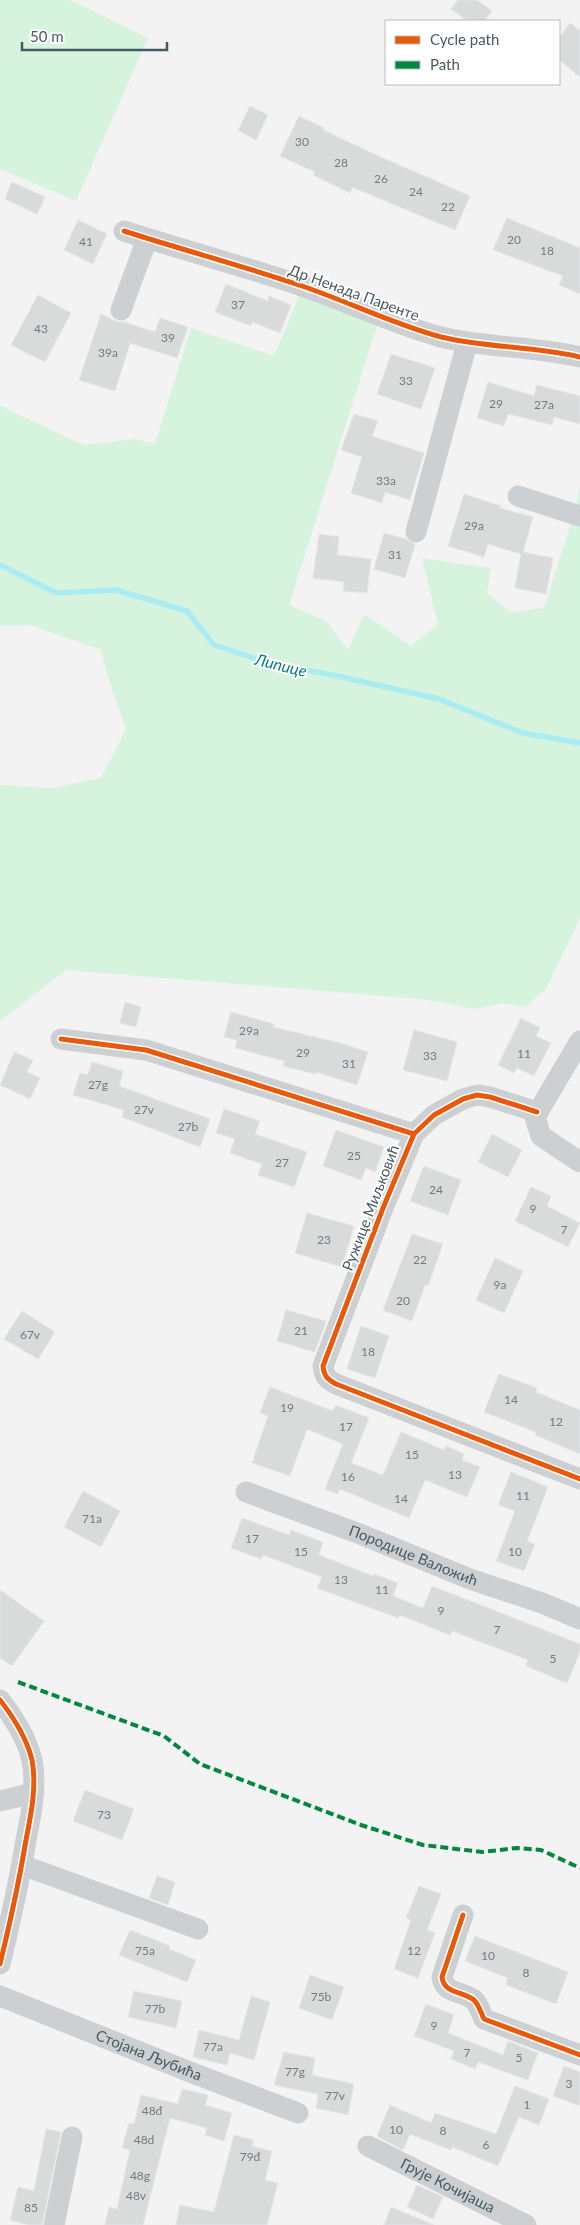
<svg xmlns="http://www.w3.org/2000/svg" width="580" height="2225" viewBox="0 0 580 2225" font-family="Lato,sans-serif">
  <rect width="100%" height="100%" fill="#f3f3f3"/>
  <!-- green -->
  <path fill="#d6f3de" d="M0 0H70L148 38 76 201 0 169Z
    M303 286 380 316 289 605 326 621 348 650 364 614 411 646 438 625 422 558 491 568 487 593 511 612 544 608 574 514 580 487V918L546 989 525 1007 501 1003 476 1009 421 999 66 970 0 1021V785L52 788 101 778 126 729 108 677 101 650 30 625 0 626V406L84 445 135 439 155 444 191 328 274 356Z"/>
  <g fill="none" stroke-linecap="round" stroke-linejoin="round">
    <!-- stream -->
    <path stroke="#a9edf3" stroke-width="5.5" d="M0 565 56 593 116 590 187 611 214 645 265 662 342 677 439 699 523 733 580 743"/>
  </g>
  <!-- building -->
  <path fill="#d9dbdb" stroke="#e5e5e6" d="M458 0H477L492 11 484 21H468L451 9Z
    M570 23 580 31V77L559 60V38Z
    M250 106 268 115 256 140 238 130Z
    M299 116 324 128 323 130 374 154 470 196 455 230 352 187 350 193 313 175 315 172 280 156Z
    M12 182 45 197 37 214 5 199Z
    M507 218 580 248V294L559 285 563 276 493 250Z
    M78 220 107 234 93 264 64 250Z
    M226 284 268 301 269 296 291 305 280 333 252 322 251 326 215 312Z
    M38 295 71 313 45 362 11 345Z
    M101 314 117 322H124L155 332 160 318 188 327 177 358 130 343 115 391 79 380Z
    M391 354 435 368 421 409 377 394Z
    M488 382 534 396 537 385 580 396V424L554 417 552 425 508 414 504 426 477 418Z
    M354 414 378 421 372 436 424 453 410 500 385 492 382 503 351 493 362 457 341 450Z
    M464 494 501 506 500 508 533 517 523 552 553 558 546 594 515 588 521 554 488 544 484 557 448 546Z
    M384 533 406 539 415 544 405 578 374 569Z
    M319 534 339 537 337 555 371 559 367 593 343 591 344 582 313 578Z
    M125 1002 141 1007 136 1027 120 1023Z
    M231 1012 274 1024 273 1027 340 1043 368 1052 357 1085 316 1072 315 1074 283 1066 284 1061 235 1048 237 1040 224 1037Z
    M521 1018 540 1028 536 1036 551 1043 534 1076 517 1068 514 1073 498 1065Z
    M414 1030 457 1042 447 1081 403 1070Z
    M14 1052 33 1060 27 1072 40 1078 30 1099 0 1085Z
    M92 1062 123 1071 119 1086 210 1119 200 1147 122 1117 124 1110 73 1095 80 1073 88 1075Z
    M224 1109 260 1121 255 1134 307 1152 294 1187 258 1175 262 1164 230 1153 235 1139 216 1133Z
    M336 1130 384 1147 375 1172 366 1168 361 1180 323 1166Z
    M492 1134 522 1150 508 1177 478 1162Z
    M424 1166 461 1180 448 1215 410 1201Z
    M531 1187 551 1196 547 1206 580 1223 568 1247 515 1221Z
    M307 1213 354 1226 342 1267 295 1253Z
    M412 1234 443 1244 428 1286 425 1285 412 1321 383 1310Z
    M495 1258 523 1271 504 1313 476 1300Z
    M286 1310 326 1321 315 1352 277 1341Z
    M22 1311 55 1332 38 1359 4 1339Z
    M361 1326 389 1336 375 1378 347 1369Z
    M499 1374 537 1388 536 1392 580 1410V1454L535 1435 536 1432 484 1412Z
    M270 1387 333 1411 336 1405 369 1418 351 1463 383 1475 401 1432 444 1450 446 1446 464 1454 462 1460 480 1467 467 1497 425 1480 409 1518 340 1489 338 1494 325 1489 343 1444 307 1429 290 1476 252 1463 268 1416 260 1413Z
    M511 1472 548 1487 527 1541 535 1544 524 1571 496 1561 515 1511 498 1505Z
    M83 1491 120 1511 101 1547 64 1527Z
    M242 1518 289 1535 291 1530 323 1542 319 1555 373 1576 374 1574 398 1583 393 1596 423 1608 432 1586 580 1644V1652L567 1683 526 1666 528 1660 452 1631 450 1635 400 1615 398 1618 317 1588 322 1577 263 1555 261 1559 231 1548Z
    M0 1590 44 1621 12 1666 0 1658Z
    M85 1790 134 1809 122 1840 73 1821Z
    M157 1876 175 1882 168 1905 149 1898Z
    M419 1886 441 1894 427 1930 435 1933 418 1978 394 1969 411 1920 406 1918Z
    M130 1930 170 1946 169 1949 196 1960 187 1982 119 1955Z
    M475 1936 568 1972 556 2004 506 1985 508 1978 465 1961Z
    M310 1975 344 1987 332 2020 299 2008Z
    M134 1991 182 2001 176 2028 128 2017Z
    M251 1996 270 2002 254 2060 230 2053 227 2065 193 2057 199 2030 239 2040Z
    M426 2004 454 2015 448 2033 503 2055 508 2041 538 2053 528 2080 478 2062 475 2069 451 2059 454 2051 414 2036Z
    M284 2052 315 2058 312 2075 354 2084 348 2115 316 2108 318 2094 274 2085Z
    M564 2066 580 2072V2106L553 2096Z
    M515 2086 549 2099 539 2125 519 2117 498 2166 452 2147 451 2150 410 2134 403 2150 377 2136 390 2105 431 2123 435 2113 496 2134Z
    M182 2089 208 2095 205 2105 232 2113 224 2141 205 2135 207 2128 170 2118 143 2225H105L109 2207 117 2209 130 2150 122 2148 129 2123 134 2124 141 2095 178 2104Z
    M46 2129 61 2132 42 2225H29L10 2220 18 2187 34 2191Z
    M234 2135 253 2140 252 2146 272 2151 265 2180 278 2183 267 2225H176L180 2205 214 2212Z
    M417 2185 443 2197 433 2219 407 2207Z
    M391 2207 434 2225H384Z"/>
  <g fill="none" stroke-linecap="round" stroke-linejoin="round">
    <!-- minor -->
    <g stroke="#ccd0d2" stroke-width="21">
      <path d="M124 231C183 250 243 266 302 286 349 302 393 324 441 337 487 348 534 346 580 357"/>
      <path d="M121 310 147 239"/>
      <path d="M518 496 580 516"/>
      <path d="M416 532 467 343"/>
      <path d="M61 1039 146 1050 414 1134"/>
      <path d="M580 1041 535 1117 541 1136 580 1162"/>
      <path d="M537 1112 490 1097 477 1095 463 1099 434 1115 414 1134 383 1208 323 1366C324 1376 327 1379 336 1384L580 1479"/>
      <path id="s1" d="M246 1492 360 1534 470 1579 542 1603 580 1619"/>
      <path d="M0 1700C13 1716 27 1739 32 1760 37 1786 31 1815 26 1840 19 1882 10 1923 0 1964"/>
      <path d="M0 1801 33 1793"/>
      <path d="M22 1865 198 1929"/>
      <path d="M463 1915 442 1977C444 1994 463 1991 474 2000 479 2005 481 2013 484 2019L580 2055"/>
      <path id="s2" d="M0 1996 195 2074 298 2113"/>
      <path id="s3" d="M368 2146 526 2225"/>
      <path d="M54 2225 72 2137"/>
    </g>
    <!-- quiet -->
    <path stroke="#00873e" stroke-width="4" stroke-dasharray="8 4" stroke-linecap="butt" d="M18 1682 164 1736 200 1764 361 1825 423 1845 482 1852 517 1848 541 1850 580 1868"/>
    <!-- cycleway casing -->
    <g stroke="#fff" stroke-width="8">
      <path id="cycleway" d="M124 231C183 250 243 266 302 286 349 302 393 324 441 337 487 348 534 346 580 357
        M61 1039 146 1050 414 1134
        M537 1112 490 1097 477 1095 463 1099 434 1115 414 1134 383 1208 323 1366C324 1376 327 1379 336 1384L580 1479
        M0 1700C13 1716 27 1739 32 1760 37 1786 31 1815 26 1840 19 1882 10 1923 0 1964
        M463 1915 442 1977C444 1994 463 1991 474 2000 479 2005 481 2013 484 2019L580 2055"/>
    </g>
    <!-- cycleway -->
    <use href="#cycleway" stroke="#e8590c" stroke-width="5"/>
  </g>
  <g text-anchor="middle" stroke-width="4" stroke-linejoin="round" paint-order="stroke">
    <!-- number labels -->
    <g font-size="12" fill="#6e7b81">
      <text x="302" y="146">30</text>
      <text x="341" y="167">28</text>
      <text x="381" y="183">26</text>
      <text x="416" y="196">24</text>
      <text x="448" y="211">22</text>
      <text x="514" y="244">20</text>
      <text x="86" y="246">41</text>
      <text x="547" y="255">18</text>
      <text x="238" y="309">37</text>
      <text x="41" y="333">43</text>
      <text x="168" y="342">39</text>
      <text x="108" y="357">39a</text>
      <text x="406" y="385">33</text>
      <text x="496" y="408">29</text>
      <text x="544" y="409">27a</text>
      <text x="386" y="485">33a</text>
      <text x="474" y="530">29a</text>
      <text x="395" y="559">31</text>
      <text x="249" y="1035">29a</text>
      <text x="303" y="1057">29</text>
      <text x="524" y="1058">11</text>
      <text x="430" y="1060">33</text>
      <text x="349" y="1068">31</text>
      <text x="98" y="1089">27g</text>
      <text x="144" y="1114">27v</text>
      <text x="188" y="1131">27b</text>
      <text x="354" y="1160">25</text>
      <text x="282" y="1167">27</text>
      <text x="436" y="1194">24</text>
      <text x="533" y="1213">9</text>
      <text x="564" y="1234">7</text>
      <text x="324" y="1244">23</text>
      <text x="420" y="1264">22</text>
      <text x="500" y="1289">9a</text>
      <text x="403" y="1305">20</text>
      <text x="301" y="1335">21</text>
      <text x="30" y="1339">67v</text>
      <text x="368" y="1356">18</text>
      <text x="511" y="1404">14</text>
      <text x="287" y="1412">19</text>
      <text x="556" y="1426">12</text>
      <text x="346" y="1431">17</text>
      <text x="412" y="1459">15</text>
      <text x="455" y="1479">13</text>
      <text x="348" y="1481">16</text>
      <text x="523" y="1500">11</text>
      <text x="401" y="1503">14</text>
      <text x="92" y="1523">71a</text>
      <text x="252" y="1543">17</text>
      <text x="301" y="1556">15</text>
      <text x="515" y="1556">10</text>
      <text x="341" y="1584">13</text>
      <text x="382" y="1594">11</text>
      <text x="441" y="1615">9</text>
      <text x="497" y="1634">7</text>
      <text x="553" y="1663">5</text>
      <text x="104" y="1819">73</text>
      <text x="145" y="1955">75a</text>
      <text x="414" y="1955">12</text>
      <text x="488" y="1960">10</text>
      <text x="526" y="1977">8</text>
      <text x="321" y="2001">75b</text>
      <text x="155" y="2013">77b</text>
      <text x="434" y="2030">9</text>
      <text x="213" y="2051">77a</text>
      <text x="467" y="2057">7</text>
      <text x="519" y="2062">5</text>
      <text x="295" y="2076">77g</text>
      <text x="569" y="2088">3</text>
      <text x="335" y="2100">77v</text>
      <text x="527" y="2109">1</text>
      <text x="152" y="2115">48đ</text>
      <text x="396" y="2134">10</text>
      <text x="443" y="2135">8</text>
      <text x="144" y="2144">48d</text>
      <text x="486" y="2149">6</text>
      <text x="250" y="2161">79đ</text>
      <text x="140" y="2180">48g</text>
      <text x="136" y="2200">48v</text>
      <text x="31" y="2212">85</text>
    </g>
    <!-- street labels -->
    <g font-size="15" fill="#485961" stroke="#fff">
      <text transform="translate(354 293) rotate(20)" y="5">Др Ненада Паренте</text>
      <text transform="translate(371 1208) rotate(-69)" y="5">Ружице Миљковић</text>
      <text dy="5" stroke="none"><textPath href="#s1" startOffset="179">Породице Валожић</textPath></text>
      <text dy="5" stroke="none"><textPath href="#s2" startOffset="160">Стојана Љубића</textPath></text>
      <text dy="5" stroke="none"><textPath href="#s3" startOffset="89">Грује Кочијаша</textPath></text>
    </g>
    <!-- water labels -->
    <g font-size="16" font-style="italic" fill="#067e87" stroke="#fff">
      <text transform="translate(281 665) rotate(14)" y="6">Липице</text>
    </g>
  </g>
  <!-- legend -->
  <rect x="385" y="20" width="175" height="65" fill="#ffffff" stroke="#b6bdc0"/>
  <rect x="395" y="36" width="25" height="8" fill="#e8590c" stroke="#b6bdc0"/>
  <text x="430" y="45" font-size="15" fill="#485961">Cycle path</text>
  <rect x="395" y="61" width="25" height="8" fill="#00873e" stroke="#b6bdc0"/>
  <text x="430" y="70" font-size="15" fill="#485961">Path</text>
  <!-- scale -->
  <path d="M22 42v8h145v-8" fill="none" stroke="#485961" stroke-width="2.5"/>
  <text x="30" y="42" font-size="15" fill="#485961" stroke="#ffffff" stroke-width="4" paint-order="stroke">50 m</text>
</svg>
